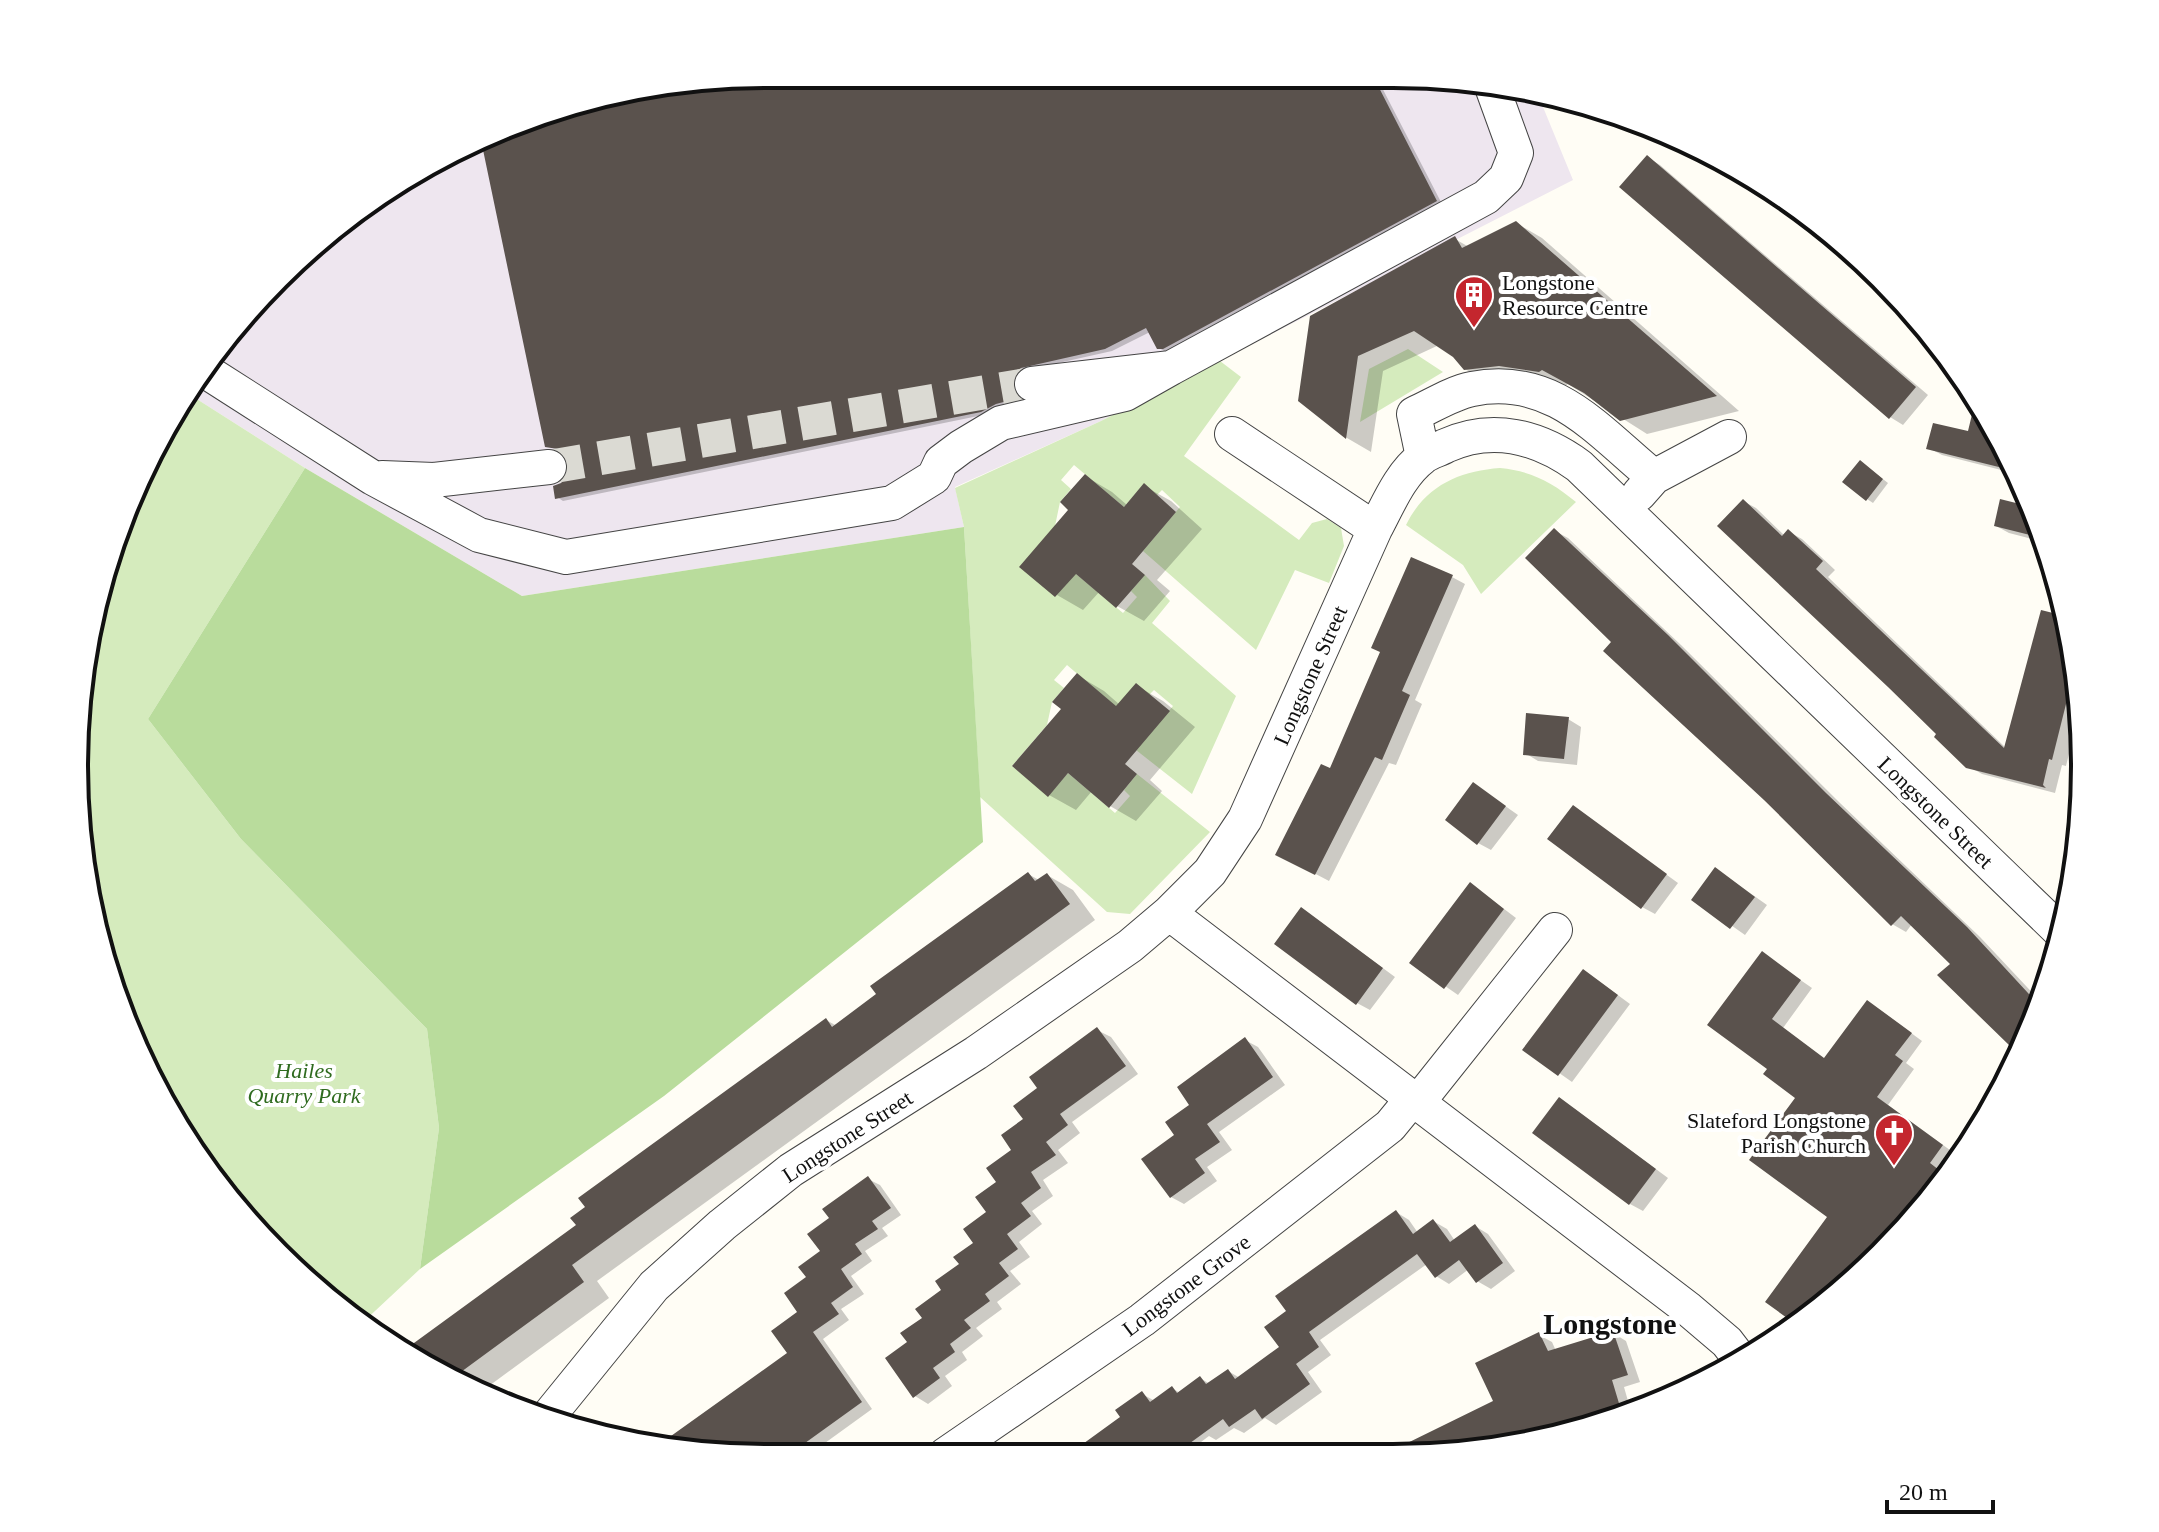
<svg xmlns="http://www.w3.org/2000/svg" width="2159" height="1532" viewBox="0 0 2159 1532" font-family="Georgia,serif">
  <rect width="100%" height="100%" fill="#fffdf5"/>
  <!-- industrial -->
  <path fill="#eee6ef" d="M766 74H1393L1528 87 1536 90 1573 180 1101 421 955 487 964 527 522 596 305 468 192 396 245 310 382 190 586 98Z"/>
  <!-- green -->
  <path fill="#d5ebbd" d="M1408 349 1443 372 1360 422 1369 369Z
    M1220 361 1241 377 1184 456 1299 540 1312 523 1327 519 1341 528 1344 546 1329 583 1295 570 1256 650 1143 551 1180 507 1162 490 1157 495 1144 484 1124 507 1074 465 1061 480 1071 489 1060 502 1055 526 1020 567 1076 574 1123 613 1137 597 1131 591 1145 575 1170 601 1152 623 1236 696 1192 794 1136 750 1173 706 1154 690 1150 694 1116 707 1067 665 1054 680 1064 688 1052 702 1047 725 1012 766 1048 796 1068 773 1115 813 1130 796 1124 790 1137 774 1210 832 1130 914 1107 912 980 797 964 527 955 488 1101 421Z
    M192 396 305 468 148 719 241 839 427 1029 439 1128 420 1269 360 1325 345 1315 246 1223 146 1072 87 901 80 676 127 501Z
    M1500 468C1531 471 1552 482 1576 502L1481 594 1463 565 1406 525C1425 486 1459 471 1500 468Z"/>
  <!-- forest -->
  <path fill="#b9dc9c" d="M305 468 522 596 964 527 983 842 664 1096 420 1269 439 1128 427 1029 241 839 148 719Z"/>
  <!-- shadow -->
  <path fill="#0003" d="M766 74H1375L1442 204 1166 352 1159 348 1150 332 1112 351 1027 370 1018 390 1024 401 988 414 563 501 557 497 569 476 571 464 563 451 546 446 484 144 586 98Z
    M1647 157 1660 165 1928 395 1903 425 1890 417Z
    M1516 223 1542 238 1739 411 1647 434 1568 384 1565 386 1526 380 1491 384 1465 369 1454 355 1439 345 1383 371 1371 452 1347 438 1300 400 1455 239 1469 247Z
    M1974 415 1992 420 2009 457 2008 462 2017 474 1942 455 1929 448 1970 434Z
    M1866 466 1888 483 1873 503 1867 499Z
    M1085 476 1112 492 1127 505 1144 486 1171 501 1202 529 1157 580 1170 591 1144 621 1117 606 1100 591 1083 610 1057 595 1071 509Z
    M1743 501 1756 508 1785 536 1789 532 1802 539 1835 570 1828 577 2006 748 2054 615 2060 592 2079 675 2080 709 2066 766 2062 765 2055 793 1982 774 1968 766Z
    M2033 509 2048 543 2009 533 1996 526Z
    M1555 531 1568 538 1681 645 1840 803 1980 937 2040 1001 2020 1054 1940 975 1952 964 1912 924 1906 932 1892 924 1614 642Z
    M1452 577 1465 584 1415 700 1422 704 1396 765 1389 763 1329 881 1291 861 1331 771Z
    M1077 675 1104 691 1120 705 1137 686 1163 701 1195 727 1150 780 1162 791 1136 821 1110 806 1092 791 1076 810 1049 795 1064 709Z
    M1568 719 1581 727 1577 765 1538 761 1525 753Z
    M1474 784 1518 815 1491 850 1478 843Z
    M1573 807 1678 883 1655 914 1642 907Z
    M1716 869 1767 905 1745 935 1694 899Z
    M1028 874 1039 880 1047 875 1073 890 1095 920 597 1281 609 1298 478 1394 460 1387 405 1352 579 1226 826 1020 837 1026Z
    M1483 893 1516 918 1458 995 1412 963Z
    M1315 918 1395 977 1370 1010 1357 1003Z
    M1763 954 1812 988 1783 1028 1826 1060 1880 1010 1922 1041 1906 1063 1914 1069 1888 1105 1954 1153 1940 1172 1948 1177 1942 1187 1850 1286 1796 1322 1768 1301 1830 1217 1798 1097 1769 1069Z
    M1596 979 1630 1004 1572 1082 1525 1049Z
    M1097 1030 1111 1037 1138 1074 1072 1122 1080 1133 1058 1150 1068 1163 1043 1180 1053 1196 1032 1211 1042 1224 1019 1242 1030 1257 1010 1271 1021 1284 997 1302 1002 1309 976 1328 983 1336 962 1352 967 1360 945 1376 952 1386 928 1404 915 1396 909 1343 976 1243 1040 1089Z
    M1245 1040 1258 1047 1285 1085 1219 1132 1232 1150 1207 1167 1217 1181 1184 1204 1171 1197 1177 1136 1192 1105Z
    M1572 1107 1668 1178 1643 1211 1630 1204Z
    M868 1179 880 1185 901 1215 882 1228 888 1236 865 1251 872 1261 851 1276 864 1294 841 1309 849 1320 823 1339 872 1409 807 1456 721 1457 789 1353 808 1278 823 1252 832 1219Z
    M1396 1212 1409 1220 1418 1233 1433 1221 1447 1229 1455 1241 1475 1226 1488 1234 1515 1271 1491 1289 1477 1281 1469 1269 1449 1284 1436 1276 1427 1264 1320 1340 1331 1355 1308 1372 1322 1392 1276 1425 1265 1418 1244 1433 1234 1428 1216 1440 1209 1436 1189 1451 1183 1448 1175 1454H1072L1123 1418 1142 1394 1155 1401 1172 1388 1180 1393 1200 1378 1210 1384 1228 1371 1240 1378 1281 1348 1288 1312Z
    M1613 1333 1626 1341 1640 1382 1624 1387 1630 1408 1484 1452 1391 1453 1495 1402 1539 1335 1552 1342 1556 1351Z"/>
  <!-- building -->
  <path fill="#5a524d" d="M766 74H1372L1437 201 1163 349H1157L1146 328 1105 349 1021 368 1014 375 1012 386 1019 398 996 404 981 412 555 499 553 486 561 483 567 476 569 464 565 456 558 449 545 447 482 145 586 98Z
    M1647 155 1916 387 1889 419 1619 187Z
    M1516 221 1717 396 1620 421 1584 393 1542 370 1539 372 1499 366 1464 370 1453 357 1414 331 1358 356 1346 439 1298 401 1310 316 1455 236 1462 248Z
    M1976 398 1992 420 2000 436 1995 453 2015 471 1926 449 1933 423 1968 431Z
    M1860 460 1883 479 1866 501 1842 482Z
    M1085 474 1124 507 1144 483 1176 512 1132 564 1145 575 1116 608 1076 574 1055 597 1019 567 1068 510 1060 502Z
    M1743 499 1782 536 1788 529 1823 561 1816 569 2004 748 2041 610 2065 616 2076 664 2052 760 2049 759 2043 785 2046 788 1966 768 1934 737 1936 734 1888 687 1717 526Z
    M2000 499 2032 507 2046 539 1994 526Z
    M1554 528 1668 635 1826 793 1967 927 2039 1005 2031 1026 2010 1046 1937 975 1950 964 1901 916 1891 926 1764 800 1603 651 1611 642 1525 558Z
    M1411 557 1453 575 1402 691 1410 695 1382 760 1375 757 1315 875 1275 855 1321 764 1330 768 1380 652 1371 648Z
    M1077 673 1116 706 1136 683 1170 711 1125 764 1137 774 1109 808 1068 773 1048 797 1012 766 1061 709 1052 702Z
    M1526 713 1569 717 1564 759 1523 755Z
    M1473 782 1506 806 1477 845 1445 820Z
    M1573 805 1667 874 1641 909 1547 839Z
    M1715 867 1755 897 1730 929 1691 900Z
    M1028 872 1035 881 1047 873 1070 904 572 1265 584 1282 450 1380 403 1351 576 1225 570 1218 585 1207 578 1198 826 1018 832 1027 876 994 870 986Z
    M1470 882 1504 909 1444 989 1409 963Z
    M1301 907 1383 968 1356 1005 1274 944Z
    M1762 951 1801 980 1772 1019 1824 1058 1867 1000 1912 1033 1895 1055 1903 1061 1877 1097 1943 1145 1930 1163 1948 1177 1942 1187 1850 1286 1794 1323 1765 1302 1827 1217 1749 1160 1795 1098 1763 1074 1767 1069 1707 1025Z
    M1583 969 1618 995 1558 1076 1522 1050Z
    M1097 1027 1126 1066 1060 1114 1068 1125 1046 1142 1056 1155 1031 1172 1041 1188 1021 1203 1031 1216 1007 1234 1018 1249 999 1263 1009 1276 985 1294 990 1301 964 1320 971 1328 950 1344 955 1352 933 1368 940 1378 913 1398 885 1358 907 1342 900 1333 922 1318 915 1309 941 1290 935 1281 959 1264 953 1257 973 1243 963 1229 986 1212 975 1197 996 1182 986 1168 1011 1150 1001 1135 1023 1119 1013 1106 1037 1088 1029 1077Z
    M1245 1037 1273 1077 1207 1124 1220 1142 1195 1159 1205 1173 1170 1198 1141 1159 1174 1135 1165 1122 1189 1105 1177 1087Z
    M1559 1097 1656 1169 1629 1205 1532 1133Z
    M868 1176 891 1208 872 1221 878 1229 855 1244 862 1254 841 1269 853 1287 831 1303 839 1314 813 1332 862 1402 787 1456 721 1457 657 1446 787 1353 771 1331 797 1312 784 1293 806 1277 798 1267 820 1251 807 1234 829 1218 822 1209Z
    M1396 1210 1413 1234 1433 1219 1450 1242 1475 1224 1503 1263 1476 1283 1459 1260 1435 1278 1417 1254 1309 1332 1319 1347 1296 1364 1310 1384 1262 1419 1255 1409 1229 1427 1223 1419 1175 1454H1069L1120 1417 1115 1410 1142 1391 1150 1402 1172 1386 1177 1393 1200 1376 1206 1384 1228 1369 1235 1379 1279 1347 1264 1327 1286 1311 1275 1296Z
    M1613 1331 1628 1375 1612 1380 1621 1410 1484 1452 1387 1453 1493 1401 1475 1363 1539 1332 1548 1351Z"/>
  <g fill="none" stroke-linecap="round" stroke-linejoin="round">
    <!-- minor-tunnel -->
    <path stroke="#dbdad3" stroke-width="34" stroke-dasharray="34 17" stroke-linecap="butt" d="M549 467 1032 384"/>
    <!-- minor casing -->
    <g stroke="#444" stroke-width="36">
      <path id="minor" d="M207 372 373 478 479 535 566 557 892 503 934 477 941 462 961 447 1001 423 1125 394 1171 368
        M1032 384 1171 368 1486 197 1506 178 1516 153 1491 84
        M1232 434 1375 529
        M1423 457 1414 414C1432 406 1452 393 1472 389 1553 373 1597 430 1654 477
        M382 478 434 480 549 467
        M1639 494 1654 477 1729 437
        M1169 913 1687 1308 1727 1342 1740 1359
        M1418 1102 1555 930
        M546 1419 654 1286 722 1225 791 1170 976 1053 1130 946 1169 913 1210 872 1245 819 1375 529C1388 505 1400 474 1423 457 1429 452 1438 450 1445 446 1493 424 1539 437 1579 466L2063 934
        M945 1455 1142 1320 1390 1126 1413 1098"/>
    </g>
    <!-- minor -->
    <use href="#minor" stroke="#fff" stroke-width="34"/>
  </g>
  <!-- icons -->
  <defs>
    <g id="building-pin" transform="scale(2)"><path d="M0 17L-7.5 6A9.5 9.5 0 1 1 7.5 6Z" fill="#c4262e" stroke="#fff"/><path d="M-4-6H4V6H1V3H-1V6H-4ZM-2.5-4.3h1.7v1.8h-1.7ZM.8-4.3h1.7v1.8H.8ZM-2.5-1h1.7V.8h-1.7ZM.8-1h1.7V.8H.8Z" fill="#fff"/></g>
    <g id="church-pin" transform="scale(2)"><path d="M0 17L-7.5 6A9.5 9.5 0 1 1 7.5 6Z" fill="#c4262e" stroke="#fff"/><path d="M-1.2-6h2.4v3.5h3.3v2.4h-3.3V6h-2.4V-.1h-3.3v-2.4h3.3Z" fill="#fff"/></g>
  </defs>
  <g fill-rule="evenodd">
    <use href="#building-pin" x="1474" y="295"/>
    <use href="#church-pin" x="1894" y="1133"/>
  </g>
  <g text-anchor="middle" stroke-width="8" stroke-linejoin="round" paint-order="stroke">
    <!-- poi labels -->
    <g font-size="22" fill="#111" stroke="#fff" text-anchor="start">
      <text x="1502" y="290">Longstone<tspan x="1502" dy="25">Resource Centre</tspan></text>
      <text x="1866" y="1128" text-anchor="end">Slateford Longstone<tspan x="1866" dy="25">Parish Church</tspan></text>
    </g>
    <!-- street labels -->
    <g font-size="22" fill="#111" stroke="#fff">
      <text transform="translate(1310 675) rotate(-66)" y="8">Longstone Street</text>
      <text transform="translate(1936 812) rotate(44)" y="8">Longstone Street</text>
      <text transform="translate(847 1136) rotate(-33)" y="8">Longstone Street</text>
      <text transform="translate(1186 1285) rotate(-37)" y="8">Longstone Grove</text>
    </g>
    <!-- park labels -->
    <g font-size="22" font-style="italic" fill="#2f6b1f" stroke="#fff">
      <text x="304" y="1078">Hailes<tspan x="304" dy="25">Quarry Park</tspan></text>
    </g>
    <!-- district labels -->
    <g font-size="30" font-weight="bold" fill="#111" stroke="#fff">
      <text x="1610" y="1334">Longstone</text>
    </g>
  </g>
  <!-- crop -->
  <path d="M0 0H2159V1532H0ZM766 88H1393A678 678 0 0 1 2071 766V766A678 678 0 0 1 1393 1444H766A678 678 0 0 1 88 766V766A678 678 0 0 1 766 88Z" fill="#fff" fill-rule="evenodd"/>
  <path fill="none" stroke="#111" stroke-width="4" d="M766 88H1393A678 678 0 0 1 2071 766V766A678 678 0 0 1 1393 1444H766A678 678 0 0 1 88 766V766A678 678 0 0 1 766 88Z"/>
  <!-- scale -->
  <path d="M1887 1500v12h106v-12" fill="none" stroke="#111111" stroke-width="4"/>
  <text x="1899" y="1500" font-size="24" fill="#111111" stroke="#ffffff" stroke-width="6" paint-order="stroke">20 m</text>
</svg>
